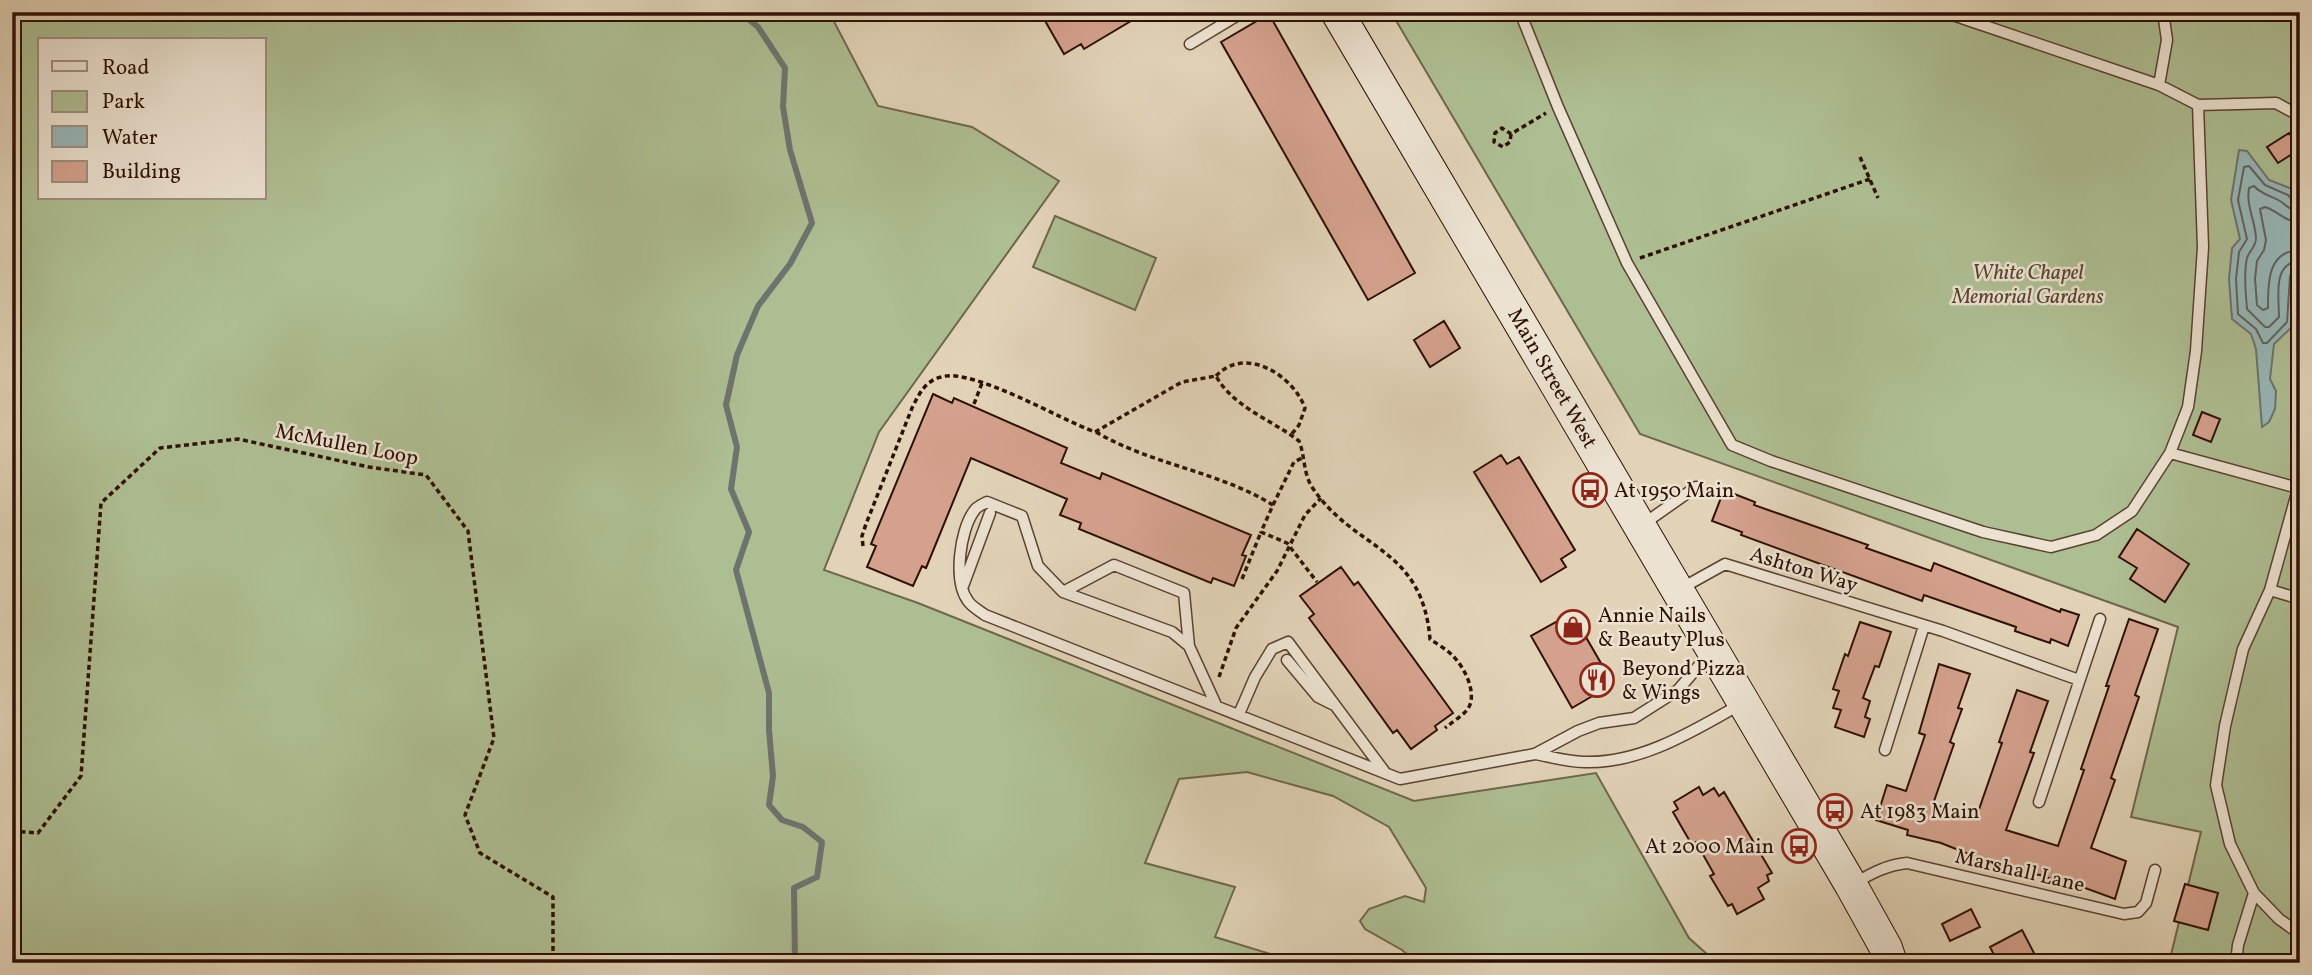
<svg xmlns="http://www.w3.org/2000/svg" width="2312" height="975" viewBox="0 0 2312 975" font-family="Vollkorn,serif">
  <rect width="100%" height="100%" fill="#e2d3b8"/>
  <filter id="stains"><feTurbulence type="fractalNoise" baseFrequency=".00286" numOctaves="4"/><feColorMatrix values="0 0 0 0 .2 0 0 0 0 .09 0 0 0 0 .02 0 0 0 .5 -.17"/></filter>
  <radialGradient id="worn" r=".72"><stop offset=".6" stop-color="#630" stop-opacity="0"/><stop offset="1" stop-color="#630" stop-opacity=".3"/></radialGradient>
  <!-- green -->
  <path fill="#aebe93" stroke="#6e674b" stroke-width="2" fill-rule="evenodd" d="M12 12H829L878 106 972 127 1059 181 879 432 824 570 918 603 1414 801 1596 773 1689 938 1717 963H1418L1402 950 1365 929 1360 921 1369 909 1405 896 1424 902 1426 888 1389 827 1333 796 1247 772 1179 779 1145 863 1235 887 1215 937 1300 963H1043L988 957 982 963H12ZM40 40H264V198H40Z
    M1391 12H2300V963H2169L2201 832 2131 817 2178 627 1640 434Z
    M1055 216 1156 258 1135 310 1033 267Z"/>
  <!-- water -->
  <path fill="#97b6b7" stroke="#6d746f" stroke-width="2" d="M2239 150 2247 151 2269 180 2295 190 2300 206V260L2294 288 2295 324 2274 344 2270 379 2276 391 2275 409 2269 422 2262 427 2256 349 2251 334 2232 319 2229 279 2232 248 2240 239 2231 200Z"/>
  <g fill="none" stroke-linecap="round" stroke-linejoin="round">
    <!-- shore -->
    <path stroke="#62635d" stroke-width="2" d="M2300 203 2293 201 2288 195 2265 185 2249 166 2244 167 2238 200 2247 239 2239 252 2236 279 2238 314 2256 329 2263 343H2267L2287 322 2290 276 2294 270 2300 269
      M2300 212C2289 211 2287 205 2280 201 2270 195 2262 195 2254 186L2249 188C2246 206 2255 220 2256 238 2256 247 2249 251 2247 258 2243 275 2246 293 2247 309L2265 327H2269L2279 317C2279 298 2272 262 2300 261
      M2300 222C2285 222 2278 211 2265 207L2260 209 2266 240 2264 250 2257 261 2255 279 2257 305 2263 310 2268 308C2268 283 2267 251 2300 250"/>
    <!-- stream -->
    <path stroke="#6d746f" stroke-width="6" d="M740 12 758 27 785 68 783 107 790 150 812 223 790 264 758 306 737 355 726 405 737 447 731 489 749 532 736 570 769 693V730L773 776 769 805 782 820 803 827 822 842 817 877 794 888 795 963"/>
  </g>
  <!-- building -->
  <path fill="#d4a18e" stroke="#2e1003" stroke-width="2" d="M1040 12H1146L1084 49 1081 44 1064 54Z
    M1269 14 1415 273 1368 300 1221 42Z
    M2289 133 2300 149 2278 163 2267 147Z
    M1444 321 1460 348 1430 367 1414 340Z
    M933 394 952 403 954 398 1067 448 1061 463 1100 479 1102 473 1251 535 1242 555 1246 556 1234 586 1213 578 1211 583 1079 529 1081 523 1060 515 1067 499 971 458 926 568 922 566 913 586 867 567 876 546 871 544Z
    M2202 412 2220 419 2211 442 2193 435Z
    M1501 455 1507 464 1519 457 1575 550 1561 559 1566 567 1541 582 1474 472Z
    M1724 490 1755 502 1754 505 1868 545 1866 548 1931 571 1934 563 2060 612 2061 609 2079 615 2068 646 2051 639 2050 643 2015 631 2016 627 1924 595 1922 601 1741 535 1742 532 1712 521Z
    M2137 529 2189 564 2165 602 2130 579 2137 568 2119 557Z
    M1341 567 1354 585 1358 582 1453 713 1435 726 1437 730 1411 749 1397 730 1393 733 1346 668 1309 618 1314 614 1300 596Z
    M1572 613 1613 684 1572 708 1531 636Z
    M2129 619 2158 629 2135 695 2139 697 2111 778 2115 780 2091 848 2126 861 2115 899 2058 878 2057 881 2040 875 2031 874 2030 876 2006 869 1941 843 1907 835 1908 830 1876 820 1887 785 1906 791 1925 735 1919 733 1939 664 1970 674 1958 708 1962 709 1950 742 1954 744 1933 804 1976 818 2002 743 1999 742 2017 690 2048 701 2030 752 2034 753 2006 830 2058 846 2084 770 2081 769 2109 686H2106Z
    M1860 622 1891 632 1879 667 1875 666 1863 698 1870 701 1865 717 1870 719 1864 737 1835 727 1841 710 1833 708 1839 691 1833 689 1845 654 1848 656Z
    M1699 787 1703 795 1714 788 1719 796 1724 792 1772 873 1767 875 1769 881 1758 888 1764 899 1737 914 1732 904 1728 906 1710 876 1714 874 1696 842 1692 845 1673 812 1678 809 1674 802Z
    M2185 884 2218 893 2208 930 2174 921Z
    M1971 909 1980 927 1950 941 1942 924Z
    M2022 930 2035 955 2021 963H1998L1990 947Z"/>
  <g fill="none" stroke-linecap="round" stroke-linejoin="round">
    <!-- service casing -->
    <g stroke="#5b4130" stroke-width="13">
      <path id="service" d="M1520 12 1558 107 1627 263 1732 445 1771 461 1983 532 2051 547 2096 535 2132 511 2170 453 2188 407 2196 351 2203 247 2198 105
        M1944 12 2159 85 2198 105 2276 103 2300 116
        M1190 44 1243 12
        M2159 85 2167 40 2163 12
        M2170 453 2298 488
        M2300 482 2270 590 2243 649 2225 726 2216 785 2230 844 2254 893 2279 919 2300 934
        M1642 525 1696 487
        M963 586 990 513
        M1680 589 1725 564 1943 631 2079 680
        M2270 590 2300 599
        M1063 592 1114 565 1184 593 1189 646
        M1287 660 1318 697 1332 704
        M1216 705 1189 646 1172 632 1063 592 1038 566 1022 516 987 502C983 504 976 507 974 511 960 530 953 581 968 601 972 607 980 611 985 615L1400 779 1535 754 1578 731 1599 723 1634 718 1678 690 1709 654
        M1239 714 1255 677 1272 649 1288 642 1384 771
        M1885 750 1924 626
        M1536 754C1551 757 1568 762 1584 762 1641 764 1693 731 1741 704
        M2039 802 2100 619
        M1855 883C1872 873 1887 865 1907 863L2124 914 2138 912 2146 903 2155 870
        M2236 963 2238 945 2254 893"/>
    </g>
    <!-- secondary casing -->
    <g stroke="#2e1003" stroke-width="34">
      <path id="secondary" d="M1337 12 1851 885 1886 948 1891 963"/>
    </g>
    <!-- path -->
    <path stroke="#2e1003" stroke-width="3.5" stroke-dasharray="5 3.5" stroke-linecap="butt" d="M1511 134 1510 142 1503 147 1494 142 1495 133 1502 128 1511 134 1546 113
      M1860 157 1878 198
      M1640 258 1870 179
      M1216 376C1245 345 1293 375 1305 408L1299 425 1291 435
      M974 404 982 383
      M1096 432C1152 465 1218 471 1273 505L1261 532 1287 543 1317 582
      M1273 505 1294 462 1302 458
      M863 546 862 536 866 524 912 408C919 394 925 381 941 377 972 367 1061 420 1095 432L1182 382 1216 376C1233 407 1272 420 1299 441 1305 455 1303 473 1312 487 1354 551 1422 545 1430 639 1437 644 1446 649 1452 655 1464 666 1479 695 1467 710 1461 717 1452 722 1445 728
      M1242 579 1261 532
      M1219 677 1236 628 1277 571 1305 515 1321 498
      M12 831 38 833 81 776 101 503 160 448 238 439 369 467 426 475 468 531 494 738 465 815 480 853 553 897V963"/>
    <!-- service -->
    <use href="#service" stroke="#ece2d1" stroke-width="10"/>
    <!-- secondary -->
    <use href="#secondary" stroke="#ece2d1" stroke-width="32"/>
  </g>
  <!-- icons -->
  <defs>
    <g id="bus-ring" transform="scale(1.75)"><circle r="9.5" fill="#ece2d1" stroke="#8f2418" stroke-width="1.5"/><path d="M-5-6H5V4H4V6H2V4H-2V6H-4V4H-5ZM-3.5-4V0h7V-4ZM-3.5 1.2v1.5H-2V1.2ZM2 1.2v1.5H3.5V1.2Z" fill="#8f2418"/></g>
    <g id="shop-ring" transform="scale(1.75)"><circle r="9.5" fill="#ece2d1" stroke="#8f2418" stroke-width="1.5"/><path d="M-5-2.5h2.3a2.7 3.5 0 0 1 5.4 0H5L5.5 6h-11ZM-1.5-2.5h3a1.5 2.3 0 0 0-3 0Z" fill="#8f2418"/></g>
    <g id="restaurant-ring" transform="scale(1.75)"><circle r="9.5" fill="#ece2d1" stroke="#8f2418" stroke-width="1.5"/><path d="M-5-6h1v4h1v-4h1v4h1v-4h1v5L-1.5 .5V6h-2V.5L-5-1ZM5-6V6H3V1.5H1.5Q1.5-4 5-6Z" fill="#8f2418"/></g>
  </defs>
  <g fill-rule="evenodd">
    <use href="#bus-ring" x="1590" y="490"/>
    <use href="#shop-ring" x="1573" y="627"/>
    <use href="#restaurant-ring" x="1597" y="680"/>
    <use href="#bus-ring" x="1835" y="811"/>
    <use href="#bus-ring" x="1799" y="846"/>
  </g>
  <g text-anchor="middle" stroke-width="5" stroke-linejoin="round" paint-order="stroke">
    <!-- park labels -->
    <g font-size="21" font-style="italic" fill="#54442e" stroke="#ece2d1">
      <text x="2028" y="279">White Chapel<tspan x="2028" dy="24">Memorial Gardens</tspan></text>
    </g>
    <!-- street labels -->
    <g font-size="21" fill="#2e1003" stroke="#ece2d1">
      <text transform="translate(1553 378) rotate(60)" y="7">Main Street West</text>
      <text transform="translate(347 444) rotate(11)" y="7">McMullen Loop</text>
      <text transform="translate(1804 569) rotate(17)" y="7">Ashton Way</text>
      <text transform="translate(2020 870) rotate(13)" y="7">Marshall Lane</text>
    </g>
    <!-- poi labels -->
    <g font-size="21" fill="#2e1003" stroke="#ece2d1" text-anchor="start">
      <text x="1614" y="497">At 1950 Main</text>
      <text x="1598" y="622">Annie Nails<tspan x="1598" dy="24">&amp; Beauty Plus</tspan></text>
      <text x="1622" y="675">Beyond Pizza<tspan x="1622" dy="24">&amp; Wings</tspan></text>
      <text x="1860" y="818">At 1983 Main</text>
      <text x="1774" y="853" text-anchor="end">At 2000 Main</text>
    </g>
  </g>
  <!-- margin -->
  <rect width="2312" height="975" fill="none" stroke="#e2d3b8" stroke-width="42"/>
  <rect x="14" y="14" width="2284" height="947" fill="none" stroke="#2e1003" stroke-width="3.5"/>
  <rect x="21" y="21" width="2270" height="933" fill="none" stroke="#2e1003" stroke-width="2"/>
  <!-- legend -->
  <rect x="38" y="38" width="228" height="161" fill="#ece2d1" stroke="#a08e7f" stroke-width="2"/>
  <rect x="52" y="61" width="35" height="10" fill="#ece2d1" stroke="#a08e7f" stroke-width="2"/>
  <text x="102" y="74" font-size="21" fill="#2e1003">Road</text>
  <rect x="52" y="91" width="35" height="21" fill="#aebe93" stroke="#a08e7f" stroke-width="2"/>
  <text x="102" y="108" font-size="21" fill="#2e1003">Park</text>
  <rect x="52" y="126" width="35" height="21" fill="#97b6b7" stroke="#a08e7f" stroke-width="2"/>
  <text x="102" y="144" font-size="21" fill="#2e1003">Water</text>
  <rect x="52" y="161" width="35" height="21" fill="#d4a18e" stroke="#a08e7f" stroke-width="2"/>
  <text x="102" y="178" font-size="21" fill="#2e1003">Building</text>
  <rect width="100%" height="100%" filter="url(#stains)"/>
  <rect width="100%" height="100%" fill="url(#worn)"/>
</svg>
